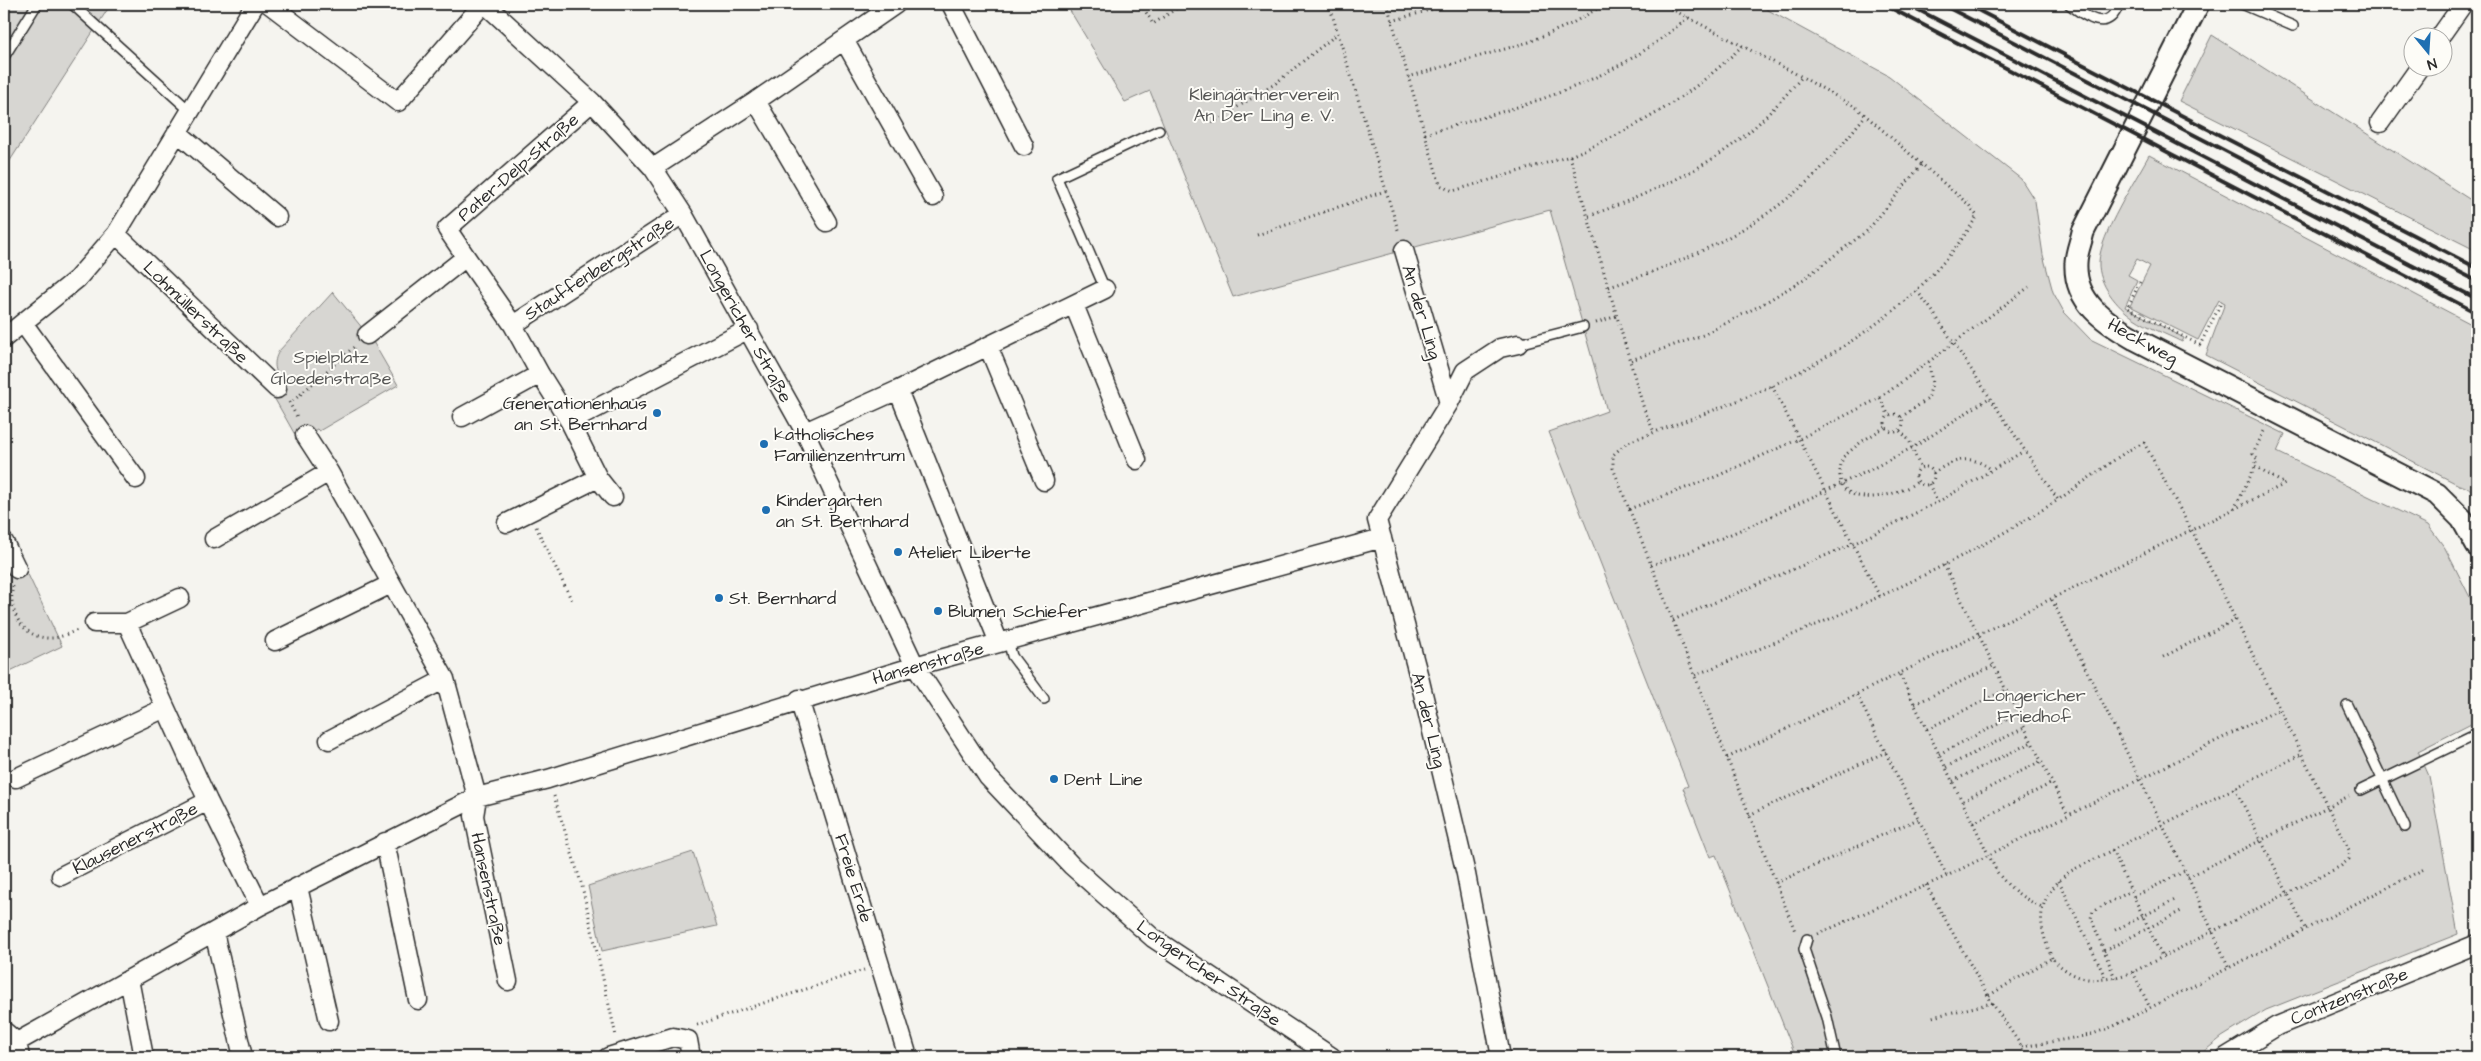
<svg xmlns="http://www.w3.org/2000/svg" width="2481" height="1061" viewBox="0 0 2481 1061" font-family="'Architects Daughter',sans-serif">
  <rect width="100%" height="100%" fill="#f5f4ef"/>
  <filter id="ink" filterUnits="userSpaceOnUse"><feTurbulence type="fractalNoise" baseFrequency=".02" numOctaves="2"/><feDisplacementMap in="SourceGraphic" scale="10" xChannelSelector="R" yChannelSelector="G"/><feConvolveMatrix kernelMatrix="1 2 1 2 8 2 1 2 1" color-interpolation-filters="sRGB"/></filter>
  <g filter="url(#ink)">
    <!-- green -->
    <path fill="#d7d6d2" stroke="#81807e" d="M4 4H111L4 170Z
      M1066 4H1757L1889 76 2021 179 2035 201 2043 255 2053 292 2064 312 2090 339 2285 434 2277 452 2428 525 2445 548 2477 611V721L2418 751 2429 776 2458 934 2266 1010 2222 1037 2197 1057H1796L1716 855 1710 857 1683 788 1688 786 1549 432 1607 411 1550 210 1233 297 1150 91 1125 102Z
      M2212 35 2477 204V251L2179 101Z
      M2149 155 2477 327V502C2473 493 2470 487 2459 485L2206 355 2225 303 2219 300 2198 340 2130 306 2150 266 2137 259 2128 275 2137 280 2125 307 2184 338 2182 342C2166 334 2149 328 2134 318 2117 307 2098 284 2099 262 2100 235 2135 181 2149 155Z
      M333 292 372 340 398 385 319 431 317 429 298 440 272 394 282 382C275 372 272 363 279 351Z
      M4 563 24 566 62 646 4 674Z
      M693 852 717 926 602 951 588 886Z"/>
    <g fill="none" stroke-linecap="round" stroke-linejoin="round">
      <!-- service casing -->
      <g stroke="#2b2b2b" stroke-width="12">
        <path id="service" d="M72 4 190 111
          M2069 4C2086 17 2108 34 2119 4
          M2242 4 2293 26
          M4 57 37 4
          M1105 289 1057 178 1159 130
          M1518 344 1583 327
          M1008 640 1012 656 1044 699
          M2347 705 2405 827
          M2361 790 2477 734
          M1807 939 1804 949 1827 1017 1836 1057"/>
      </g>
      <!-- minor casing -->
      <g stroke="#2b2b2b" stroke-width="21">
        <path id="minor" d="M269 4 398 102 483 4
          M485 4 592 102 653 168 683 214 805 432 915 666 988 777 1072 866 1153 938 1332 1057
          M951 4 1024 146
          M2439 38 2463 4
          M844 40 933 197
          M756 101 827 222
          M2380 123 2419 68
          M177 132 277 217
          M653 168 756 101 896 4
          M116 234 277 389
          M1404 250 1449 403
          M466 257 513 325
          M1074 305 1137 460
          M23 323 136 479
          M367 335 466 257 447 229 592 102
          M4 338 77 279 116 234 255 4
          M988 346 1044 481
          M540 374 570 422
          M898 390 999 643
          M462 417 540 374 513 325 683 214
          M805 432 898 390 1105 289
          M305 435 329 472 445 679 477 797 474 816 508 981
          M598 478 613 497
          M507 523 598 478 570 422 749 329
          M214 539 329 472
          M4 542 17 569
          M94 623H127L180 598
          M127 623 208 801 260 906
          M275 641 391 584
          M799 699 908 1057
          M329 740 445 679
          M16 778 165 708
          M385 842 418 1000
          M61 876 208 801
          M298 887 329 1021
          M214 932 243 1057
          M129 979 144 1057
          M4 1031 17 1042 20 1057
          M17 1042 260 906 477 797 548 779 915 666 1382 538
          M608 1057 673 1037 688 1040 691 1057
          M1501 1057 1466 874 1420 681 1377 520 1449 403 1465 371 1500 348 1518 344
          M2226 1057 2277 1026 2477 944"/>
      </g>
      <!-- tertiary casing -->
      <g stroke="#2b2b2b" stroke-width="25">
        <path id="tertiary" d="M2198 4 2083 232C2081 242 2076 253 2076 263 2074 302 2105 322 2135 339L2437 494 2462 519 2477 546"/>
      </g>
      <!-- path -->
      <path stroke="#2b2b2b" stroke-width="3" stroke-dasharray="1 4" stroke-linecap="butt" d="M1141 4 1153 24 1183 4
        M1329 4 1399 233
        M1387 4 1440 185 1453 191 1570 156 1644 409 1654 432
        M1662 4 1802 77 1857 108 1969 205 1977 216C1931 293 1851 348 1771 386 1725 408 1674 424 1626 443L1613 455V468L1795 931
        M1392 21 1450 4
        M1408 77 1529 42 1571 24 1605 4
        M1212 123 1276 83 1337 34
        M1425 134C1521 106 1611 86 1688 17
        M1570 156C1639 127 1689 98 1742 46
        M1589 216C1653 192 1719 165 1768 114 1780 102 1791 89 1802 77
        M1257 235 1385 191
        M2140 282 2127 308 2200 345 2222 301
        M1609 287C1680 264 1751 233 1807 182 1829 163 1847 138 1865 116
        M1917 291 1931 309 2058 500 2127 451 2144 443 2192 531 2349 850V859L2341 866 2133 972C2101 983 2077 985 2052 958L1988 996
        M1596 323 1617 316
        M1631 360 1703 335 1761 305 1801 281 1868 230 1922 164
        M1772 386 1880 597
        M1880 398 1889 416
        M293 401 355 346
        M289 402 298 419
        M1885 423a9 9 0 1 1 18 0a9 9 0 1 1-18 0Z
        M1901 417 1928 399 1932 384 1929 362
        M1885 427 1861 442 1843 457C1825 511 1890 501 1917 482
        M1900 431 1909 440 1920 467
        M1916 476a9 9 0 1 1 18 0a9 9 0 1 1-18 0Z
        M1933 473C1955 459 1970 453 1992 470
        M1929 484 1937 502
        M1629 509 1715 477 1799 439 1880 398 2029 287
        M2234 509 2255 467
        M536 527 572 601
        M1651 565 1692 551 1761 521 1870 470 1917 445 1989 398
        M1944 565 2068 815
        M13 586C7 611 23 639 51 638 60 638 69 633 78 630
        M2052 600 2188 877 2229 968
        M1673 620 1853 544 1938 502 2024 451
        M2163 657 2235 620
        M1695 675C1819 625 1944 573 2058 500
        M1900 675 1997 872C2010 889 2022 898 2042 907
        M1857 695 1947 876
        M1915 704 1993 666
        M1927 729 2005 690
        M1939 754 2018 714
        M1727 758 2285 484 2255 467 2257 459 2253 454 2265 429
        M1946 767 2024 728
        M1953 781 2032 742
        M2235 788 2306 930
        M554 796 582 886 616 1036
        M1963 801 2041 761
        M1749 815 1886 752
        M1973 823 2052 783
        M2112 850 2162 957
        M2188 877 2349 796
        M2059 881 2106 979
        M1776 883 1918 819
        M1926 885 1992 1003 1932 1017
        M2134 897 2185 871
        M2115 930 2177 899
        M1818 934 1947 876 2280 709
        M2104 951 2183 910
        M2052 958C2036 921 2036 899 2069 872L2302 754
        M2133 972 2150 1008
        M2115 978 2091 918 2093 911 2131 891
        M1992 1003 2022 1047 2024 1057
        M697 1025 864 970
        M2022 1047 2090 1035 2114 1026 2426 868"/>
      <!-- service -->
      <use href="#service" stroke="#fdfcf7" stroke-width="9"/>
      <!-- minor -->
      <use href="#minor" stroke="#fdfcf7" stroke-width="18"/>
      <!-- tertiary -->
      <use href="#tertiary" stroke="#fdfcf7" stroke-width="21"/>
      <!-- rail -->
      <path stroke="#2b2b2b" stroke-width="4" d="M1883 4 2477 313
        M1907 4 2477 299
        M1941 4 2477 281
        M1966 4 2477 268"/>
    </g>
  </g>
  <!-- markers -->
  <g fill="#1f6fb2" stroke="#fdfcf7" stroke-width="2">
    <circle cx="657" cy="413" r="5"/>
    <circle cx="764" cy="444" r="5"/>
    <circle cx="766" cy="510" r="5"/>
    <circle cx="898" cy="552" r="5"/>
    <circle cx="719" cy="598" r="5"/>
    <circle cx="938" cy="611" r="5"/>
    <circle cx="1054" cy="779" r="5"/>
  </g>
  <g text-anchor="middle" stroke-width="4" stroke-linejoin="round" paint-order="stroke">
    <!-- park labels -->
    <g font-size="18" fill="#565655" stroke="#fdfcf7">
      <text x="1264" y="100">Kleingärtnerverein<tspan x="1264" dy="21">An Der Ling e. V.</tspan></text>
      <text x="331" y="363">Spielplatz<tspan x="331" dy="21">Gloedenstraße</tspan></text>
      <text x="2034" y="701">Longericher<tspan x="2034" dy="21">Friedhof</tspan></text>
    </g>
    <!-- street labels -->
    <g font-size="18" fill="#2b2b2b" stroke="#fdfcf7">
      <text transform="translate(518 167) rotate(-41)" y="6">Pater-Delp-Straße</text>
      <text transform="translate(599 268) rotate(-33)" y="6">Stauffenbergstraße</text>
      <text transform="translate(196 312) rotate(44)" y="6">Lohmüllerstraße</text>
      <text transform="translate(1422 312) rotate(73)" y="6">An der Ling</text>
      <text transform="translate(746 326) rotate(61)" y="6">Longericher Straße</text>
      <text transform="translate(2143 341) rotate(29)" y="6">Heckweg</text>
      <text transform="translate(928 663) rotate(-16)" y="6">Hansenstraße</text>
      <text transform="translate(1429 720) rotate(76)" y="6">An der Ling</text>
      <text transform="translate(135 838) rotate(-27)" y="6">Klausenerstraße</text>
      <text transform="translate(854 878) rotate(73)" y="6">Freie Erde</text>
      <text transform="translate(489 889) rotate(78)" y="6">Hansenstraße</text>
      <text transform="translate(1209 973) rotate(35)" y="6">Longericher Straße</text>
      <text transform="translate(2349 996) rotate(-22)" y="6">Contzenstraße</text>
    </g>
    <!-- poi labels -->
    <g font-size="18" fill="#2b2b2b" stroke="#fdfcf7" text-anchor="start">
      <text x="647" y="409" text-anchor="end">Generationenhaus<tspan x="647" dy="21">an St. Bernhard</tspan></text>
      <text x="774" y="440">katholisches<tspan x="774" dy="21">Familienzentrum</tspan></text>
      <text x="776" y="506">Kindergarten<tspan x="776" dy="21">an St. Bernhard</tspan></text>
      <text x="908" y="558">Atelier Liberte</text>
      <text x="729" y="604">St. Bernhard</text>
      <text x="948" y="617">Blumen Schiefer</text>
      <text x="1064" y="785">Dent Line</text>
    </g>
  </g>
  <!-- margin -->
  <rect width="2481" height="1061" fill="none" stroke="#fdfcf7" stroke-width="20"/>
  <rect x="10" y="10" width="2461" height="1041" fill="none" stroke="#2b2b2b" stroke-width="2" filter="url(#ink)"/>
  <!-- north arrow -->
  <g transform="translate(2428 52) rotate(162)"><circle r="24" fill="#fdfcf7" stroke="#a9a8a5"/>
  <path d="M0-4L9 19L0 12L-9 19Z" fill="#1f6fb2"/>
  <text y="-8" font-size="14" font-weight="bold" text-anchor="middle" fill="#2b2b2b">N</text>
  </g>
</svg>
